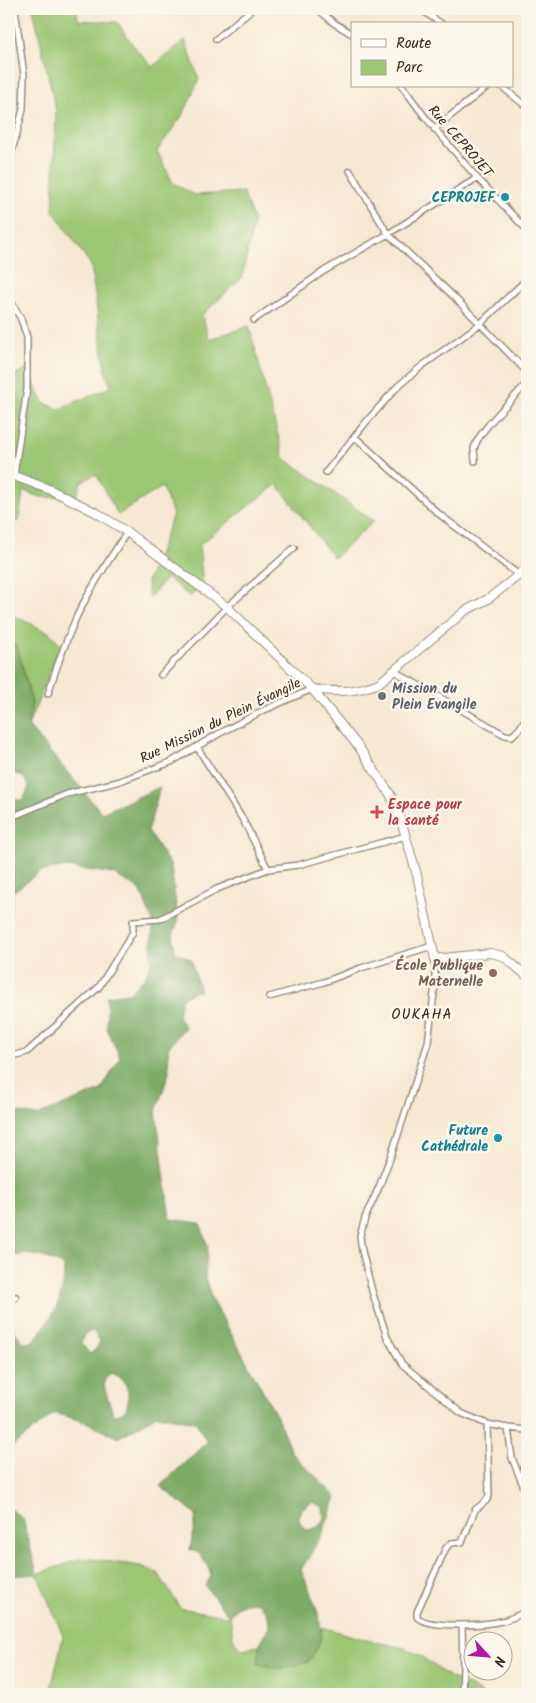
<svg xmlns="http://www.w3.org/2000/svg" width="536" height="1703" viewBox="0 0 536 1703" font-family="Kalam,sans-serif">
  <rect width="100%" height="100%" fill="#fbf7ec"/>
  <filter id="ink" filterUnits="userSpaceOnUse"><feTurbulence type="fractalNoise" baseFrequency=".02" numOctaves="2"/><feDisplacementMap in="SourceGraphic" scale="10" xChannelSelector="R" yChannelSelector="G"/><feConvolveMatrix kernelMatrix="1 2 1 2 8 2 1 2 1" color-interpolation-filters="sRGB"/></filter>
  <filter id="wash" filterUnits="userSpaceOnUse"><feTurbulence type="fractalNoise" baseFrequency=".0096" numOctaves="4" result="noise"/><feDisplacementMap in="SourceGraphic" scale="20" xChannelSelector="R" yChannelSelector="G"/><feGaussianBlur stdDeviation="1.12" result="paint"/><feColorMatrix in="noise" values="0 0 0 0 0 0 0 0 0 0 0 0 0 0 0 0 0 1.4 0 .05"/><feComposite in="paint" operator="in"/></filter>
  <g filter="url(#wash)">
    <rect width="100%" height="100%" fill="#f6e9d3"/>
    <!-- green -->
    <path fill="#9bc674" stroke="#6b7849" d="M33 9H77L78 20 117 22 133 45 152 67 185 40 199 79 184 113 157 151 173 183 195 195 243 192 254 221 242 278 202 315 209 339 249 326 284 458 374 521 334 558 277 484 199 545 203 584 190 597 167 578 149 598 147 582 159 553 173 514 162 487 118 515 96 474 81 482 76 498 40 497 23 491 19 521H9V376L27 370 44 403 59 409 111 387 105 370 91 265 53 211 56 110Z
      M9 557 10 614 50 633 61 645 28 726 32 703 17 646 9 642Z
      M83 1558 141 1566 158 1573 180 1608 230 1617C233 1630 230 1643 244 1650L259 1645V1664L320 1642 322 1627 367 1640 404 1648 421 1656 448 1676 473 1688 482 1694H50L63 1636 37 1574Z"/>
    <!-- forest -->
    <path fill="#7cab66" stroke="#5c6a42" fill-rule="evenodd" d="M9 642 17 646 32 703 28 726 102 813 160 787 148 831 171 866 178 921 173 935 175 952 191 959 200 991 192 992 181 999 178 1016 185 1027 168 1048 169 1073 156 1111 170 1219 200 1223 208 1247 205 1277 211 1297 277 1417 292 1453 336 1497 323 1533 301 1570C309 1588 325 1622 320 1641 318 1648 312 1656 308 1662L281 1669 258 1664 259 1645 269 1627 268 1615 260 1604 257 1602 246 1603 236 1607 230 1617 205 1586 211 1576 209 1568 199 1553 190 1550 196 1515 160 1486 207 1442 196 1422 157 1415 118 1438 88 1423 55 1413 9 1449V1408L14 1398 9 1372V1323L22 1341 28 1343C35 1340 37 1337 42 1330 58 1309 64 1294 64 1267 48 1256 27 1251 9 1257V1111L37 1116 101 1090 120 1058 107 1028V996L129 993 145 977 151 963 153 922 140 890 114 874 67 867 41 871 9 895V797L11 800H23L29 787C26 780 22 773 13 774L9 780ZM93 1331 100 1341 97 1348 90 1354 81 1343 84 1334ZM110 1373C128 1377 131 1394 126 1410L114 1416 105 1390 104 1381ZM312 1502 323 1507 324 1520 318 1527 308 1530 303 1527 299 1520 301 1509Z
      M9 1508 23 1519 37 1574 9 1576Z"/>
  </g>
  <g filter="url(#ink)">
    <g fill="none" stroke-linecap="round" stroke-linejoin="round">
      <!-- street casing -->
      <g stroke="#988a78" stroke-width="8">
        <path id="street" d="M318 9 334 23 352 34
          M420 9 442 24
          M216 39 252 9
          M402 86 425 117 477 178 527 230
          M501 86 527 107
          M434 129 488 86
          M9 163 23 109 24 75 15 9
          M350 171 388 234 453 296 527 372
          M9 298 21 319 27 337V389L14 475
          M254 320 324 271 388 234 477 178
          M355 437 439 514 519 575
          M475 461C475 457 474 452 474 449 477 432 515 397 527 383
          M326 472 367 421 398 386 422 366 480 324 527 279
          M394 671 505 735 512 736 520 728 527 716
          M161 675 227 607 294 548
          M48 694C56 668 65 643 76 618 90 588 109 560 127 532
          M197 747 243 820 268 869
          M9 818 67 794 117 782 171 762 220 733 262 711 312 689
          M9 921 11 817
          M435 959V985L428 1043 392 1153 379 1187 365 1218 360 1236 362 1251 372 1291 387 1337 402 1364 461 1413 487 1424 508 1428 527 1430
          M269 997 324 982 361 968 432 946
          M9 1057 27 1052 99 987 133 932V921L160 919 217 889 268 869 298 865 406 836
          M9 1303 16 1297
          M487 1424 489 1496 486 1501 475 1510 462 1542 451 1543 446 1548 417 1612V1617C429 1629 485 1625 502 1621 511 1619 519 1615 527 1611
          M508 1428 512 1458 527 1495
          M462 1625 463 1669 462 1694"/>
      </g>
      <!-- secondary casing -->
      <g stroke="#988a78" stroke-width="10">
        <path id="secondary" d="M9 474 51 490 97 513 127 532 227 607 312 689 358 746 390 794 400 817 417 875 435 959 490 953 503 956 527 976
          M312 689C338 692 354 693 379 683L465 611 488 599 519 575 527 566"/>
      </g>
      <!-- street -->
      <use href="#street" stroke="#fff" stroke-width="5"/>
      <!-- secondary -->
      <use href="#secondary" stroke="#fff" stroke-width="8"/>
    </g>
  </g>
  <!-- markers -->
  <g fill="#0f9aa8" stroke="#fbf7ec" stroke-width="2">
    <circle cx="505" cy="197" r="5"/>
    <circle cx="498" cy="1138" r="5"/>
  </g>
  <circle fill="#6b7280" stroke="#fbf7ec" stroke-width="2" cx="382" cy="696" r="5"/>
  <path fill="#e0444e" stroke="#fbf7ec" stroke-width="2" d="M374.5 804.5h5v5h5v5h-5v5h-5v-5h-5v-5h5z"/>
  <circle fill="#8d6e63" stroke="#fbf7ec" stroke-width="2" cx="493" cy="973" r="5"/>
  <g text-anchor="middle" stroke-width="5" stroke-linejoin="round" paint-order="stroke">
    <!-- street labels -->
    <g font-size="14" fill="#3b2a1e" stroke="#fbf7ec">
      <text transform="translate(461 141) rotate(49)" y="5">Rue CEPROJET</text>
      <text transform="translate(220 720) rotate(-26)" y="5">Rue Mission du Plein Évangile</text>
    </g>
    <!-- culture labels -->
    <g font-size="14" font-weight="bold" fill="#0d838f" stroke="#fbf7ec" text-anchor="end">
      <text x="495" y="202">CEPROJEF</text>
      <text x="488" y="1135">Future<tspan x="488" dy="16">Cathédrale</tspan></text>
    </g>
    <!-- worship labels -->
    <g font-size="14" font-weight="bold" fill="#5b616d" stroke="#fbf7ec" text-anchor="start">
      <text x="392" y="693">Mission du<tspan x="392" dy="16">Plein Evangile</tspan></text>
    </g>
    <!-- health labels -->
    <g font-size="14" font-weight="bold" fill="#be3a42" stroke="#fbf7ec" text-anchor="start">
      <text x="388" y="809">Espace pour<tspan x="388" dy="16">la santé</tspan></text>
    </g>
    <!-- education labels -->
    <g font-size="14" font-weight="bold" fill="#785e54" stroke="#fbf7ec" text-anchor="end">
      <text x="483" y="970">École Publique<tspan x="483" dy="16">Maternelle</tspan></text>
    </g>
    <!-- neighbourhood labels -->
    <g font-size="15" letter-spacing="1" fill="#3b2a1e" stroke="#fbf7ec">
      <text x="422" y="1019">OUKAHA</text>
    </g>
  </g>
  <!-- margin -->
  <rect width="536" height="1703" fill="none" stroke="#fbf7ec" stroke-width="30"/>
  <!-- legend -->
  <rect x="351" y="22" width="162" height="65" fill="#fbf7ec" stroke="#aea59a"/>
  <rect x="361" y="39" width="25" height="8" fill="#ffffff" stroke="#aea59a"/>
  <text x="396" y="48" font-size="15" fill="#3b2a1e">Route</text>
  <rect x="361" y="60" width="25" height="15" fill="#9bc674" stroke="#aea59a"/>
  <text x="396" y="72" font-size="15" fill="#3b2a1e">Parc</text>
  <!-- north arrow -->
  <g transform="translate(488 1656) rotate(116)"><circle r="24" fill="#fbf7ec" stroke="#aea59a"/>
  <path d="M0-4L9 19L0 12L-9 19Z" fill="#b5179e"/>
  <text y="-8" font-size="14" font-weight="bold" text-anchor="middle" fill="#3b2a1e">N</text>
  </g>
</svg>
